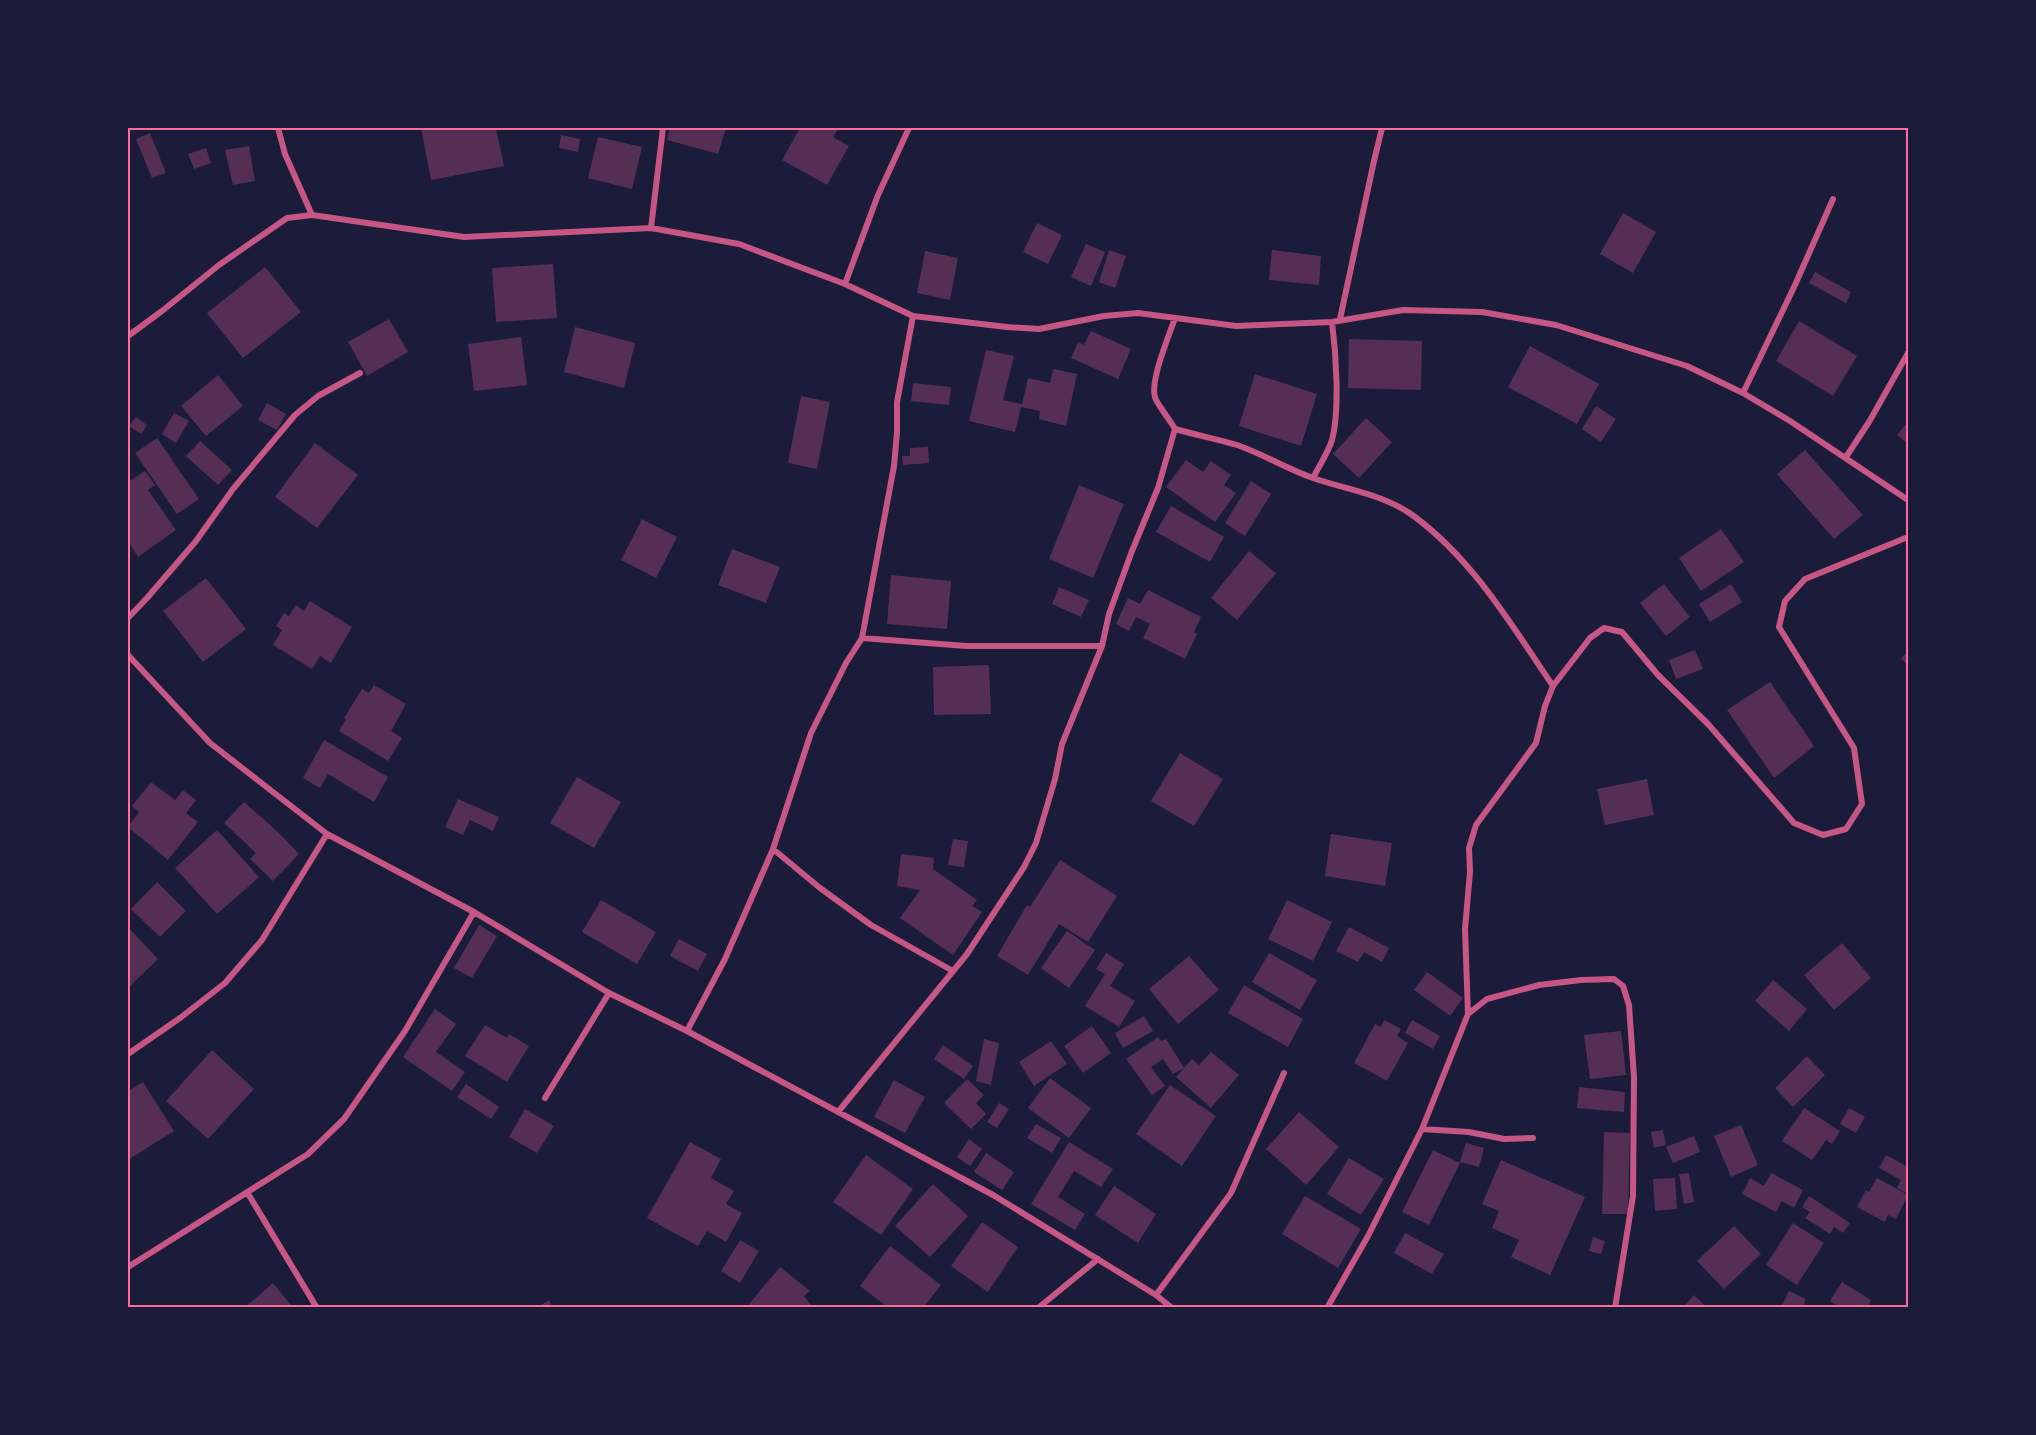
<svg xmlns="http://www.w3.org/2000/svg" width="2036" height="1435" viewBox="0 0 2036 1435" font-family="Signika,sans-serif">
  <rect width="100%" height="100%" fill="#1b1b3a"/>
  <!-- building -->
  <path fill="#542f53" d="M421 128H496L504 166 431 180Z
    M670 128H726L718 154 667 140Z
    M800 128H839L833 137 849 146 827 185 782 160Z
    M150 133 166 173 152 178 136 139Z
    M561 135 580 139 578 152 559 148Z
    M598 137 642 147 632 189 588 178Z
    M249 146 255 181 233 185 225 150Z
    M206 148 211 163 194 169 188 154Z
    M1623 213 1656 232 1633 273 1600 254Z
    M1037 223 1062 235 1048 264 1023 252Z
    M1086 244 1105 252 1091 286 1071 277Z
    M1109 250 1126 256 1115 288 1099 282Z
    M1272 250 1321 256 1319 285 1269 280Z
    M925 251 958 258 950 300 917 293Z
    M553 264 557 318 496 322 492 268Z
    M265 267 301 312 243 358 207 313Z
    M1815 272 1851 292 1846 303 1809 283Z
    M389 319 408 352 367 376 348 342Z
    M1799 321 1857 356 1833 396 1776 361Z
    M575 327 635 343 624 388 564 372Z
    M1091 331 1131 349 1118 379 1071 358 1078 342 1084 345Z
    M521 337 527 385 474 391 468 344Z
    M1349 339 1422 341 1421 390 1348 388Z
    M1530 346 1599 384 1577 424 1508 387Z
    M986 350 1014 356 1003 400 1022 404 1028 378 1050 383 1053 369 1077 374 1066 426 1039 419 1040 411 1021 407 1015 432 969 421Z
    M1255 374 1317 394 1301 446 1239 426Z
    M218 375 243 406 206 436 181 406Z
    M913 383 951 387 949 405 911 401Z
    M801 396 830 402 817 469 788 463Z
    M267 403 286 414 277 430 258 420Z
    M1596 406 1616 419 1601 442 1582 429Z
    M174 413 189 421 176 443 162 434Z
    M136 417 147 425 141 434 129 426Z
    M1366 418 1392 442 1359 478 1333 454Z
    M1908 421V444L1897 435Z
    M157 438 199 499 177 514 135 453Z
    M200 441 232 470 218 485 186 456Z
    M315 443 358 475 317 528 275 497Z
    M928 447 929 463 903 465 902 456H910V448Z
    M1805 450 1863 515 1834 539 1777 474Z
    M1186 460 1203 472 1211 461 1231 475 1224 485 1236 493 1215 522 1166 487Z
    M145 471 155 485 148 490 176 530 138 557 128 541V482Z
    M1251 481 1271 494 1245 536 1225 523Z
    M1079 485 1124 504 1093 578 1049 559Z
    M1171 506 1224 537 1210 562 1156 532Z
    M642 519 677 537 656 578 621 560Z
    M1721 529 1744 562 1701 591 1679 558Z
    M732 549 780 567 766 603 718 585Z
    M1249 551 1276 573 1237 620 1211 598Z
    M891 575 951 581 947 629 887 624Z
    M206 578 246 629 203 662 163 611Z
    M1664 584 1690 617 1666 636 1640 603Z
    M1731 584 1742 602 1710 622 1699 604Z
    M1059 587 1089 600 1081 617 1052 604Z
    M1148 590 1201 617 1194 632 1197 634 1185 659 1143 638 1150 624 1136 617 1129 631 1116 624 1128 598 1140 604Z
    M310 601 352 627 331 663 320 656 312 669 273 645 282 630 276 626 284 613 289 616 296 605 304 611Z
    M1695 650 1703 669 1676 679 1669 660Z
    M1908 651V666L1901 658Z
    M989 665 991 714 934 715 933 667Z
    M1770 682 1814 746 1774 778 1727 710Z
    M374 685 406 704 391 731 402 738 388 761 339 731 346 719 344 718 362 689 369 693Z
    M324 740 388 777 374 802 328 774 320 788 303 778Z
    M1180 753 1223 779 1194 826 1151 801Z
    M577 777 621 802 594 848 550 823Z
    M1647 779 1654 815 1605 825 1597 789Z
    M151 782 175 800 183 790 196 800 186 813 198 822 168 860 128 827 139 812 132 806Z
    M458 799 499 817 493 831 470 820 463 835 445 827Z
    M244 802 278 832 299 854 273 881 250 859 256 853 224 823Z
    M217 830 259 877 217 914 175 868Z
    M1331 834 1392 843 1385 886 1325 876Z
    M953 839 968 841 964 867 948 865Z
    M901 854 934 858 933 869 977 900 972 906 982 912 953 955 900 918 920 890 897 886Z
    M1060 860 1117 896 1088 942 1059 924 1028 975 997 956 1027 905 1030 907Z
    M157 882 186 911 160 937 131 909Z
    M601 900 656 932 637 964 582 932Z
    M1287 900 1332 922 1313 961 1268 939Z
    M479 925 497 936 472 978 454 968Z
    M128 927 158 959 128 988Z
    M1349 927 1389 948 1382 962 1364 952 1358 962 1336 951Z
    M1067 931 1095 950 1069 988 1041 968Z
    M679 939 707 954 698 971 670 956Z
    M1842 943 1871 978 1834 1010 1804 975Z
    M1106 953 1124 964 1110 986 1135 1001 1119 1027 1085 1006 1105 974 1096 969Z
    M1269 953 1317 980 1300 1010 1252 982Z
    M1189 956 1219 990 1178 1024 1149 989Z
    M1427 972 1463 998 1450 1016 1414 990Z
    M1773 980 1807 1009 1789 1031 1755 1001Z
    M1244 985 1303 1019 1288 1047 1228 1013Z
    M435 1009 456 1024 436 1052 465 1072 452 1091 403 1057Z
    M1144 1016 1153 1031 1123 1048 1115 1033Z
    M1384 1020 1401 1029 1397 1036 1408 1043 1387 1081 1354 1063 1375 1024 1381 1027Z
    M1412 1020 1440 1036 1433 1049 1405 1033Z
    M485 1025 507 1038 509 1034 529 1046 507 1082 465 1056Z
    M1092 1026 1111 1053 1083 1073 1064 1046Z
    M1621 1031 1626 1075 1590 1079 1584 1035Z
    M1158 1037 1161 1041 1166 1039 1184 1068 1173 1074 1163 1059 1151 1067 1165 1086 1152 1095 1126 1059Z
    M984 1039 999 1043 991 1085 976 1081Z
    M1051 1041 1067 1064 1034 1086 1019 1062Z
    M943 1045 973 1066 964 1079 934 1059Z
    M212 1050 254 1089 208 1139 166 1101Z
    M1211 1052 1239 1075 1211 1108 1176 1077 1192 1059 1199 1065Z
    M1807 1056 1825 1075 1793 1107 1775 1088Z
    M1050 1078 1091 1108 1069 1138 1028 1108Z
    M967 1079 984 1095 976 1103 986 1114 971 1129 944 1103Z
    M894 1080 925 1097 905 1133 874 1117Z
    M143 1082 174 1131 128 1160V1091Z
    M466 1084 499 1107 491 1119 457 1097Z
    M1170 1085 1216 1116 1182 1166 1136 1134Z
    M1579 1087 1625 1092 1624 1112 1577 1108Z
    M999 1103 1009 1109 997 1128 987 1122Z
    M1804 1108 1840 1131 1832 1144 1826 1140 1812 1160 1782 1141Z
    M1849 1108 1865 1117 1856 1133 1840 1124Z
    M525 1109 554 1126 537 1153 509 1137Z
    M1299 1112 1339 1147 1306 1185 1266 1149Z
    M1036 1124 1061 1138 1052 1153 1027 1138Z
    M1741 1125 1758 1165 1731 1177 1714 1136Z
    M1663 1130 1666 1145 1654 1148 1651 1132Z
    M1604 1132 1630 1133 1628 1214H1602Z
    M1694 1136 1700 1152 1673 1163 1666 1147Z
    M969 1139 982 1149 970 1166 957 1157Z
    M690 1142 721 1159 711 1178 734 1191 726 1204 742 1213 726 1242 707 1231 698 1246 647 1218Z
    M1069 1142 1113 1169 1101 1187 1074 1171 1058 1197 1085 1214 1075 1230 1031 1204Z
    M1466 1143 1484 1148 1479 1167 1460 1162Z
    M1433 1150 1460 1163 1429 1225 1402 1212Z
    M986 1153 1014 1172 1002 1190 974 1172Z
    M866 1155 913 1189 881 1235 833 1202Z
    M1886 1155 1908 1167V1194L1897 1188 1901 1180 1879 1168Z
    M1349 1158 1384 1179 1361 1215 1327 1194Z
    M1501 1160 1585 1197 1550 1275 1511 1257 1519 1240 1492 1228 1499 1211 1482 1204Z
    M1689 1173 1694 1202 1684 1204 1679 1174Z
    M1771 1173 1803 1190 1794 1208 1782 1201 1776 1212 1742 1194 1750 1178 1764 1186Z
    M1675 1178 1677 1209 1655 1211 1653 1179Z
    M1877 1178 1908 1195 1896 1219 1888 1215 1885 1222 1857 1207 1866 1190 1869 1192Z
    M933 1184 968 1216 930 1257 895 1226Z
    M1114 1186 1156 1214 1138 1243 1095 1215Z
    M1305 1196 1361 1229 1338 1268 1282 1234Z
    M1809 1196 1850 1223 1843 1233 1834 1227 1830 1234 1805 1218 1810 1212 1802 1207Z
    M982 1222 1018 1247 988 1292 951 1266Z
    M1793 1223 1824 1243 1797 1285 1766 1265Z
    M1734 1226 1761 1254 1724 1289 1697 1261Z
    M1405 1233 1444 1254 1432 1274 1394 1253Z
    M1593 1237 1605 1241 1601 1254 1589 1251Z
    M740 1240 759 1251 740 1283 721 1271Z
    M890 1246 941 1285 923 1308H889L860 1286Z
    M780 1267 810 1291 804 1296 813 1308H753L749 1304Z
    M1842 1282 1871 1300 1867 1308H1841L1830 1301Z
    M273 1283 293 1308H244Z
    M1789 1291 1806 1299 1802 1308H1781Z
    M1694 1295 1707 1308H1683Z
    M549 1300 553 1308H537Z"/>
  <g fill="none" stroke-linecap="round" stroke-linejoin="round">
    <!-- minor -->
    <path stroke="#c65784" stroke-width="6" d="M278 128 285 154 312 215
      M651 228 663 128
      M845 284 878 195 909 128
      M1340 319 1374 161 1382 128
      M128 336 162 311 219 265 287 218 312 215 464 237 651 228 739 244 845 284 913 316 1007 327 1039 329 1104 316 1138 313 1236 326 1332 322 1403 310 1482 312 1556 325 1687 366 1743 393 1790 421 1908 500
      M1743 393 1795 285 1833 199
      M1175 429C1196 435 1217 439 1237 445 1263 454 1287 469 1313 478 1347 490 1385 494 1415 517 1474 561 1512 626 1553 686
      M1846 457 1869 422 1908 353
      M1313 478C1319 466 1328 453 1332 440 1340 410 1336 353 1332 322
      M128 618 147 598 196 541 233 489 295 415 318 396 360 373
      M862 638 966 646H1102
      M128 655 210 743 327 834 474 912 609 993 687 1031 993 1195 1156 1295 1172 1308
      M773 849 820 888 871 925 953 971
      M1468 1014 1487 999 1539 985 1581 980 1614 979 1623 986 1629 1005 1634 1077 1633 1196 1615 1308
      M687 1031 725 959 773 849 811 733 846 663 862 638 894 466 897 432V402L913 316
      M128 1054 180 1018 225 983 262 940 327 834
      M545 1098 609 993
      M838 1112 967 954 1024 867 1036 843 1055 779 1062 744 1102 646 1109 614 1132 551 1158 488 1175 429C1171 421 1156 403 1155 397 1150 380 1169 336 1175 318
      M1422 1129 1469 1132 1504 1139 1533 1138
      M247 1192 317 1308
      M128 1267 308 1154 344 1119 405 1031 474 912
      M1156 1295 1231 1193 1284 1073
      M1038 1308 1098 1259
      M1327 1308 1368 1236 1422 1129 1468 1014 1465 929 1470 872 1469 848 1476 825 1536 743 1545 706 1553 686 1590 638 1604 628 1622 632 1658 675 1708 724 1794 823 1823 835 1846 829 1862 804 1854 748 1779 627 1785 601 1805 579 1908 537"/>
  </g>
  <!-- border -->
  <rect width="2036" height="1435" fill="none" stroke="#1b1b3a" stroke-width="258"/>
  <rect x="129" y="129" width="1778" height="1177" fill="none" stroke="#ff6b9d" stroke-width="2"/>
</svg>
